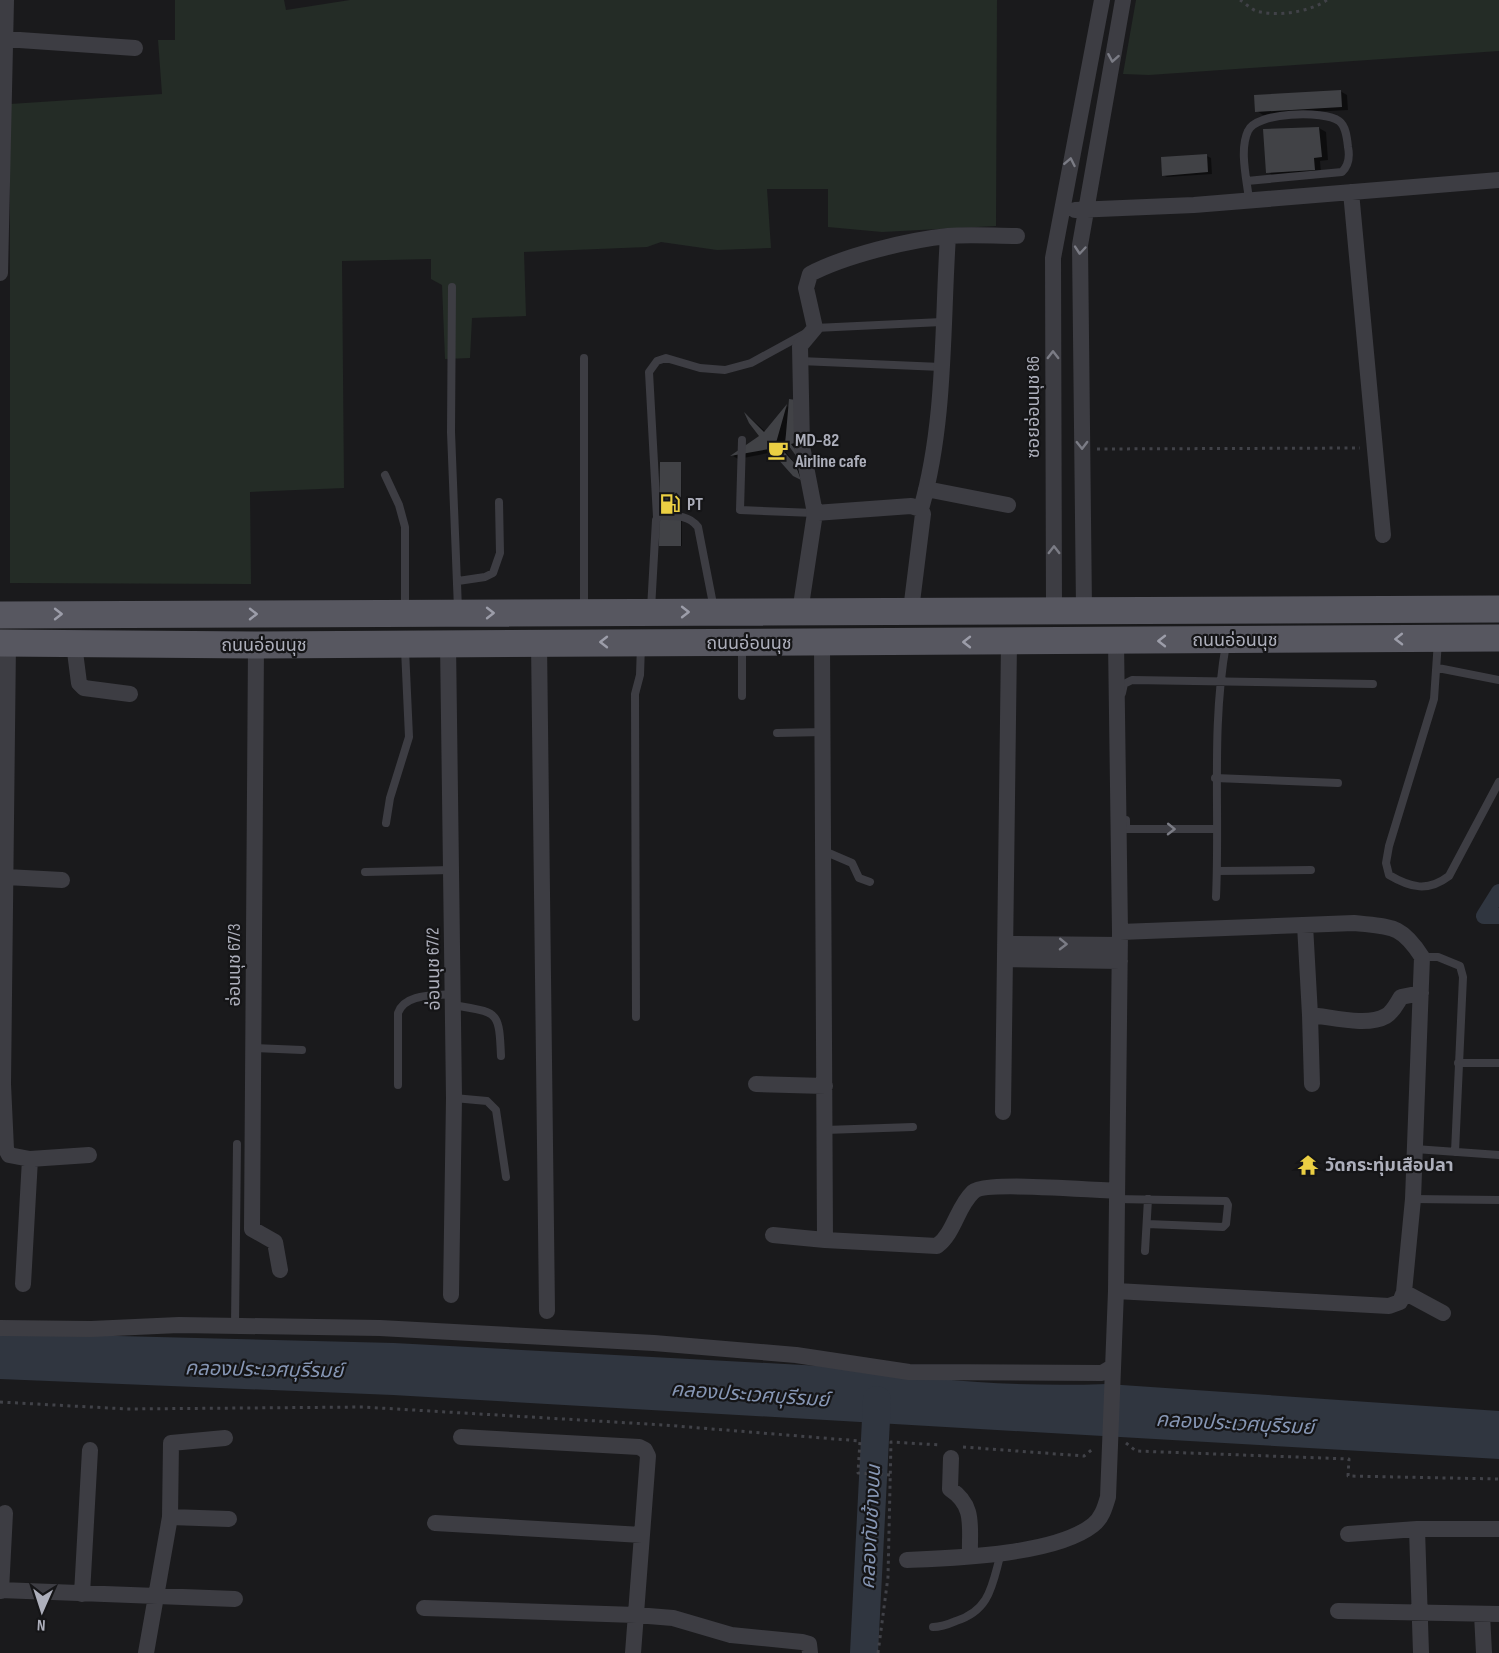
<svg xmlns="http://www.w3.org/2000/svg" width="1499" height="1653" viewBox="0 0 1499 1653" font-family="'Sofia Sans Condensed','Noto Sans Thai',sans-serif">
  <rect width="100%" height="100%" fill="#1a1a1c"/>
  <!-- green -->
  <path fill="#242c26" d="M175 0H284L286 10 350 0H997L996 226 882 232 828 227V189H767L771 248 717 250 661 242 647 247 524 252 526 316 472 318 470 358 445 359 442 285 431 279V259L342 261 344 488 250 492 251 584 10 583V104L162 94 158 40H175Z
    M1136 0H1499V51L1149 75 1123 74Z"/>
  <!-- water -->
  <path fill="#303640" d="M0 1333 394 1343 858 1368C939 1382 1025 1387 1107 1384L1499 1411V1459L393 1395 0 1379Z"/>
  <!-- shadow -->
  <path fill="#0007" fill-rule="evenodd" d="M1340 91 1347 95 1348 110 1263 115 1257 111Z
    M1319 128 1326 132 1328 160 1320 161 1321 173 1274 176 1267 172Z
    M1207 156 1211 158 1212 174 1167 177 1163 175Z
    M788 406 810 441 793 446 801 458 802 480 774 452 738 459 733 456 761 436 747 415 766 432ZM786 436 787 445 798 456 799 469 783 448Z
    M681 463 682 546H662L661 545Z"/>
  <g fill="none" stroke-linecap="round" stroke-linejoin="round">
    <!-- canal -->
    <path stroke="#303640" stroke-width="16" d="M1499 892 1484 916H1499"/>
    <!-- river -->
    <path stroke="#303640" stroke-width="28" d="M864 1653 877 1400"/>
  </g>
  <!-- building -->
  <path fill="#414246" d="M1341 90 1342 107 1255 112 1254 95Z
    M1319 127 1322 157 1314 158 1315 170 1266 173 1263 129Z
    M1207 154 1208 172 1162 176 1161 157Z
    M789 399 803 401 806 440 791 444 800 456V469H797L801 480 793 476 769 449 730 456 759 436 749 423 744 412 764 432 787 404 776 443 797 466V457L788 445H785Z
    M660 462H681V546H659Z"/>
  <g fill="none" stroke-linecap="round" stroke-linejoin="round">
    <!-- path -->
    <path stroke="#414248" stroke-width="3" stroke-dasharray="3 4.5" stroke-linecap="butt" d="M1240 0C1245 3 1251 9 1256 11 1278 17 1309 12 1327 0
      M1097 449 1360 448
      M0 1402 127 1409 363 1407 664 1425 860 1441 858 1473 890 1475
      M1126 1443 1136 1451 1349 1459 1348 1476 1499 1479
      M963 1447 1084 1456 1094 1448
      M878 1653 888 1577 891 1442 941 1445"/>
    <!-- lane -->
    <path stroke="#3d3d43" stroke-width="8" d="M1247 181 1342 172C1349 165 1350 157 1348 147 1347 138 1346 126 1339 121 1324 110 1256 112 1248 131 1239 150 1247 180 1249 200
      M452 287 451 432 458 609
      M584 358V608
      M800 361 941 367
      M742 440 740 510 815 513
      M385 475 399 505 405 527V610
      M657 517 649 372 657 361 666 358 700 368 725 370 751 363 815 328 942 322
      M458 581 485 577 493 573 500 553 499 502
      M651 609 656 520 659 516C674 516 688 514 698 527L714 609
      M1438 641 1434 699 1389 846 1386 863 1389 875C1411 888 1428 892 1449 876L1499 782
      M1438 668 1499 680
      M1122 693 1124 684 1132 680 1373 684
      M742 696V647
      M777 733 823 732
      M1215 778 1338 783
      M1126 820V829H1216
      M386 823 390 798 409 737 405 649
      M824 851 852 863 859 878 870 882
      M1217 871 1311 870
      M365 872 451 870
      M1216 897C1220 812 1211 728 1226 644
      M1422 957H1438L1460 966 1463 977 1455 1152
      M453 1005C498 1013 499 1009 501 1056
      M636 1017 635 694 640 675 641 645
      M253 1048 302 1050
      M1458 1063H1499
      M398 1085V1013C405 993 435 996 453 994
      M454 1098 487 1101 496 1110 506 1177
      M825 1130 913 1127
      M1415 1149 1499 1155
      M1116 1199 1226 1201 1228 1205 1226 1224 1223 1227 1147 1224
      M1413 1199 1499 1200
      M1145 1251 1148 1199
      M235 1326 237 1144
      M933 1627C941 1627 949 1624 956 1621 991 1610 992 1584 1001 1553"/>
    <!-- street -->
    <path stroke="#3d3d43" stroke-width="16" d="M5 39 135 48
      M1351 192 1383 535
      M1075 210 1194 205 1499 180
      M0 273 6 0
      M926 489 1008 505
      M921 509C946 422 942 326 948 236
      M815 513 802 446 800 346 815 328 806 288 810 274C844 256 908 240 948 236 970 234 994 236 1017 236
      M1054 609 1053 258 1102 0
      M1084 609 1080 245 1123 0
      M800 612 815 513 911 506 921 509 923 514 911 610
      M539 642 547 1311
      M8 643 3 1084 6 1149 9 1155 30 1159 89 1155
      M448 643 454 1098 451 1295
      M822 643 825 1240 937 1246C955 1232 957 1207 973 1192 984 1181 1094 1190 1116 1191
      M74 644 79 683 84 688 130 694
      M256 645 252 1229 275 1242 280 1270
      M6 877 62 880
      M1305 925 1310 1015C1332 1017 1367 1027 1386 1016 1393 1012 1397 1003 1401 997L1421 993
      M1005 944 1120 945
      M1005 959 1120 961
      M1310 1015 1312 1084
      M756 1084 825 1086
      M1003 1112 1009 642
      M773 1235 825 1240
      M23 1284 30 1159
      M1116 1291 1389 1306 1400 1302 1404 1292 1413 1199 1422 957C1401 924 1391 927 1354 923L1120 932
      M1404 1292 1443 1313
      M0 1328 91 1329 179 1325 380 1328 654 1343 796 1355 909 1372 1102 1373 1112 1367
      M461 1437 639 1447 645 1450 648 1456 633 1653
      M951 1458 950 1489C976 1506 969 1528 970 1556
      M170 1517 229 1519
      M435 1523 642 1535
      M1417 1529 1421 1653
      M1348 1534 1417 1529H1499
      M907 1560C956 1558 1055 1555 1093 1525 1102 1518 1105 1507 1108 1497L1116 1291 1120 932 1116 641
      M0 1590 235 1599
      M1 1591 5 1513
      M82 1594 90 1450
      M424 1608 636 1615 673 1618 731 1635 802 1642 809 1644 810 1653
      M1338 1611 1499 1614
      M1482 1614 1484 1653
      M146 1653 170 1517 171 1443 225 1438"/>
    <!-- primary -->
    <path stroke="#575760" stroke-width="27" d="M0 615 1499 609
      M0 643 256 645 1499 638"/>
  </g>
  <!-- one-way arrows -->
  <defs><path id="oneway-chevron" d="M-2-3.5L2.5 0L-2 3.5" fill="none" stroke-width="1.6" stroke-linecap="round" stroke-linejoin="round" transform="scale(1.5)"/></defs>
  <g stroke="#7b7c85">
    <use href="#oneway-chevron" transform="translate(1113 58) rotate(100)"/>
    <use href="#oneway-chevron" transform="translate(1070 162) rotate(-79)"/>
    <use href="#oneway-chevron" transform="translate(1080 250) rotate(95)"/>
    <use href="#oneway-chevron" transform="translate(1053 355) rotate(-90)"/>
    <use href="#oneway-chevron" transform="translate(1082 445) rotate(89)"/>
    <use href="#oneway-chevron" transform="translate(1054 550) rotate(-90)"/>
    <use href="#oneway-chevron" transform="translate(1171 829) rotate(1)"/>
    <use href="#oneway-chevron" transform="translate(1063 944) rotate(1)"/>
  </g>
  <g stroke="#9c9da9">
    <use href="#oneway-chevron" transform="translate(685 612)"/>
    <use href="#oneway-chevron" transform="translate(490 613)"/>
    <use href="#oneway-chevron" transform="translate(58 614)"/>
    <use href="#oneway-chevron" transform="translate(253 614)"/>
    <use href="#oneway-chevron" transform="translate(1399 639) rotate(179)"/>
    <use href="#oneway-chevron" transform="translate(1162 641) rotate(180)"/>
    <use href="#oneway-chevron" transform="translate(604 642) rotate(180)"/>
    <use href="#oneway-chevron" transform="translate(967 642) rotate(180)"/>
  </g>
  <!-- icons -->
  <defs>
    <g id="cafe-bare" transform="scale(1.62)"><path d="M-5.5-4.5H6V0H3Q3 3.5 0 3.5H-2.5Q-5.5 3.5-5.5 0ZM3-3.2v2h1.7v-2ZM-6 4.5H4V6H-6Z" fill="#ebcf43" stroke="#151517" stroke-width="2.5" paint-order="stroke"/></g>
    <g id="fuel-bare" transform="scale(1.62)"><path d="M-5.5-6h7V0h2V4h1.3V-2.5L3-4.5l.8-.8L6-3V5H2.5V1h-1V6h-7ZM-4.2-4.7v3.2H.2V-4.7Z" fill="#ebcf43" stroke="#151517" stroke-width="2.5" paint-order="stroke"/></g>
    <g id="temple-bare" transform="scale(1.62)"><path d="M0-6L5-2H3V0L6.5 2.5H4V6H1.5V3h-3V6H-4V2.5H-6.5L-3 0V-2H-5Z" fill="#ebcf43" stroke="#151517" stroke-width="2.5" paint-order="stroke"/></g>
  </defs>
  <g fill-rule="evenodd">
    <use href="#cafe-bare" x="778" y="450"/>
    <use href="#fuel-bare" x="670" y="504"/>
    <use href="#temple-bare" x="1308" y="1165"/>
  </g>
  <g text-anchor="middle" stroke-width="4.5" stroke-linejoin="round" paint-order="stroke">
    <!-- street labels -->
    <g font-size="18" fill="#adafbb" stroke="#151517">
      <text transform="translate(1033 407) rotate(-90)" y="6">ซอยอ่อนนุช 86</text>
      <text x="1235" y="646">ถนนอ่อนนุช</text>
      <text x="749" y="649">ถนนอ่อนนุช</text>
      <text x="264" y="651">ถนนอ่อนนุช</text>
      <text transform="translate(234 965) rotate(-90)" y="6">อ่อนนุช 67/3</text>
      <text transform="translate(433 969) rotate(-91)" y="6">อ่อนนุช 67/2</text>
    </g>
    <!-- poi labels -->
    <g font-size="18" font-weight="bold" fill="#adafbb" stroke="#151517" text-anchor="start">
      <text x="795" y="446">MD-82<tspan x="795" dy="21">Airline cafe</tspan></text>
      <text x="687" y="510">PT</text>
      <text x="1325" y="1171">วัดกระทุ่มเสือปลา</text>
    </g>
    <!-- water labels -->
    <g font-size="20" font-style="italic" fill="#8696b4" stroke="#151517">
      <text transform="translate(264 1369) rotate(1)" y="7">คลองประเวศบุรีรมย์</text>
      <text transform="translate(750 1394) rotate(4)" y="7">คลองประเวศบุรีรมย์</text>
      <text transform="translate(1235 1423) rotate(3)" y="7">คลองประเวศบุรีรมย์</text>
      <text transform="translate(870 1527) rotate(-87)" y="7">คลองทับช้างบน</text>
    </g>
  </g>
  <!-- north arrow -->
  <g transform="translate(42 1611) rotate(183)" stroke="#151517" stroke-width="4.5" paint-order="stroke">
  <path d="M0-4.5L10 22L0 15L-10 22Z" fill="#adafbb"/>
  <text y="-9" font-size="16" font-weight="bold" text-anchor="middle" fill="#adafbb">N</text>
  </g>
</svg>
